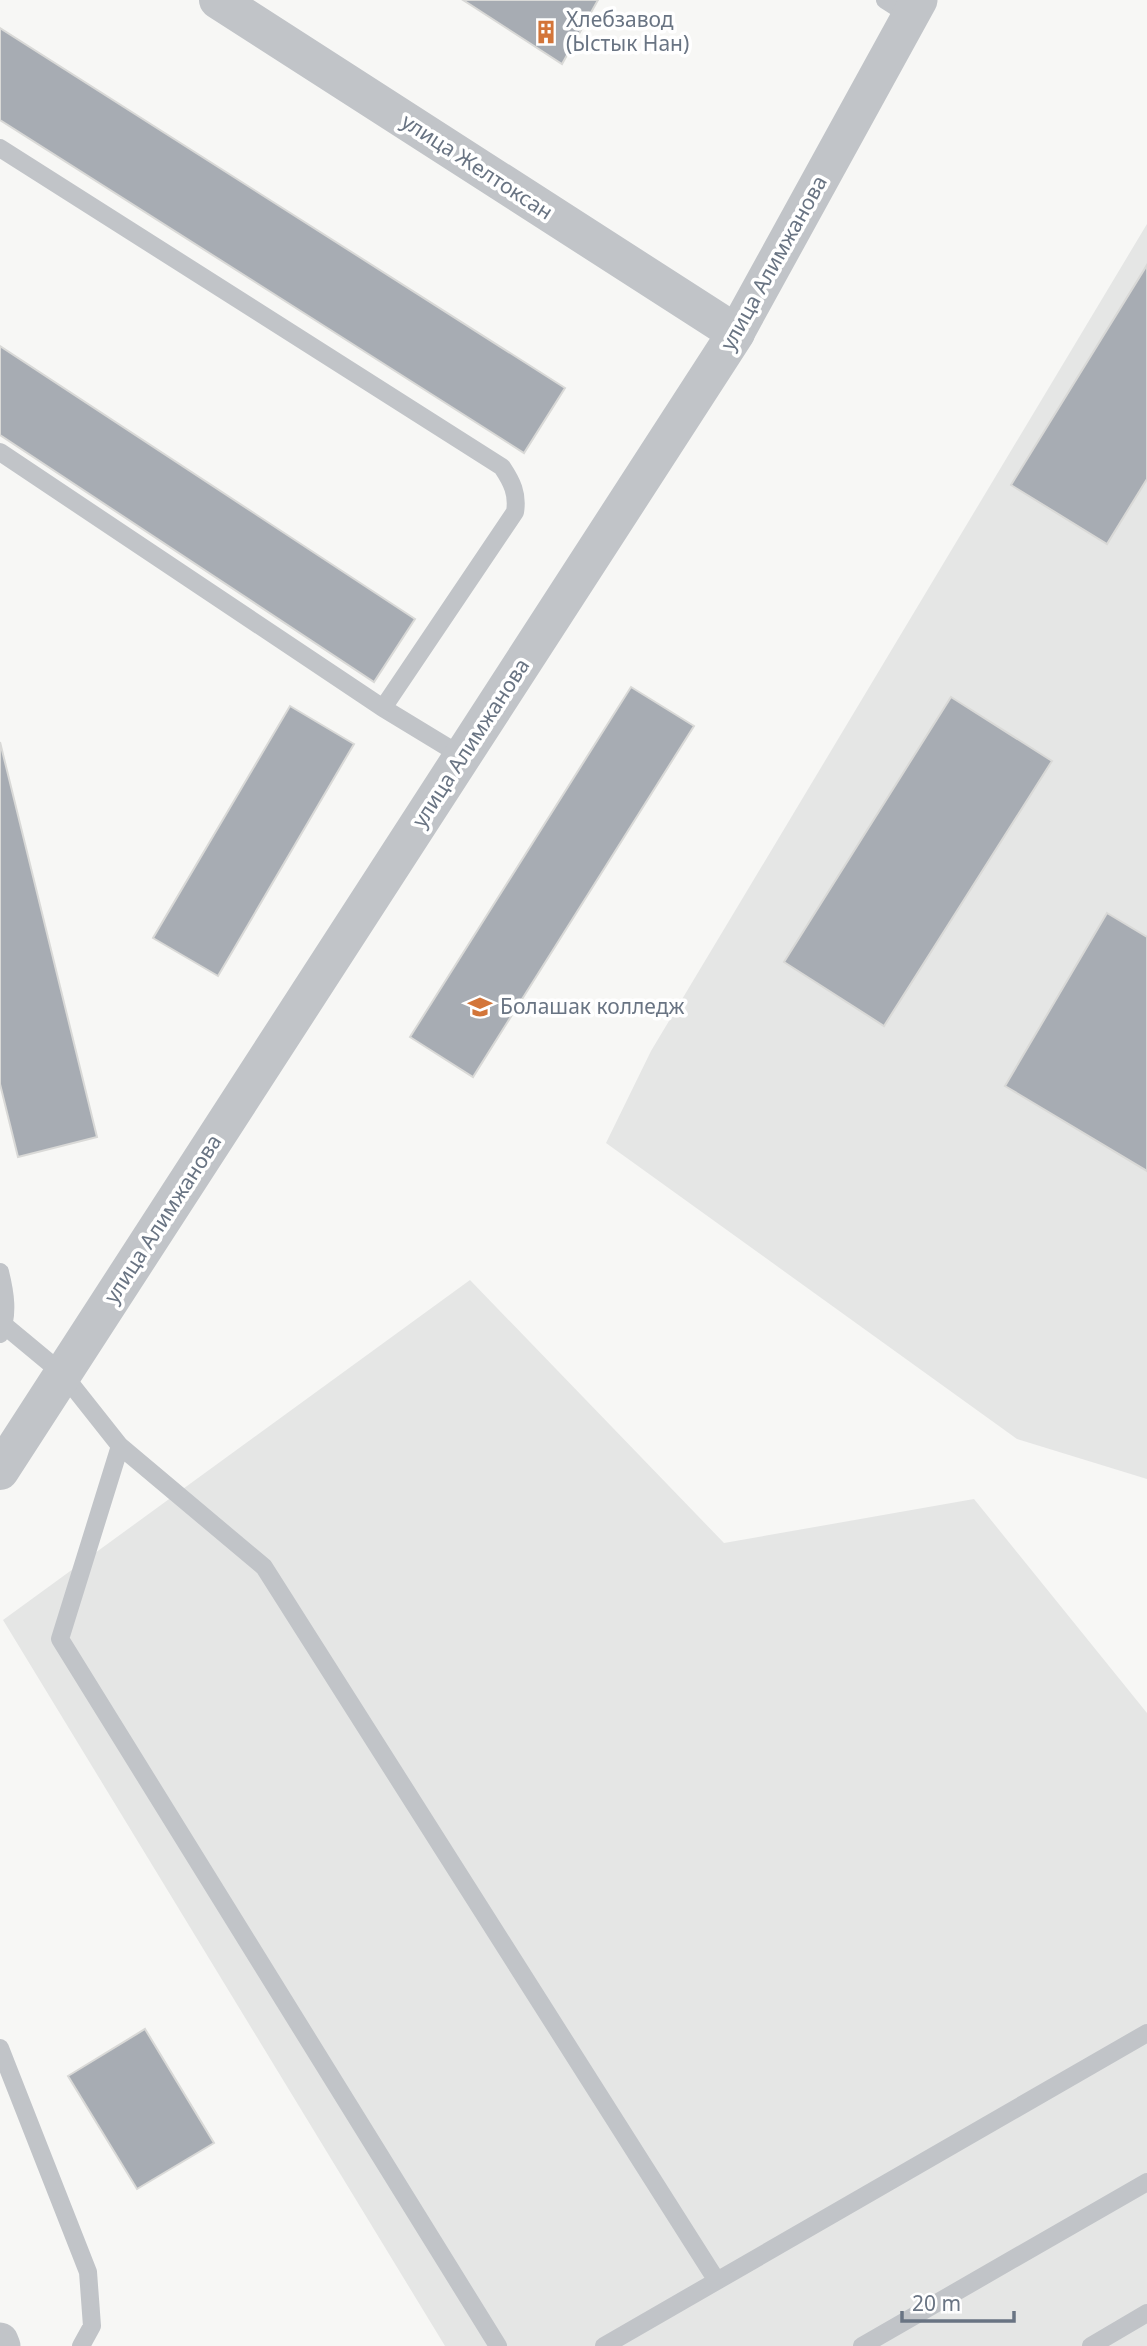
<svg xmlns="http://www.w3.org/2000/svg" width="1147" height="2346" viewBox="0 0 1147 2346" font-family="'Noto Sans',sans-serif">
  <rect width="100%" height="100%" fill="#f7f7f5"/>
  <!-- built -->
  <path fill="#e5e6e5" d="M1147 224V1479L1017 1439 606 1143 651 1051Z
    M470 1280 724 1543 974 1499 1147 1713V2346H445L3 1620Z"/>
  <!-- building -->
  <path fill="#a7acb3" stroke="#d9d9d7" stroke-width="2" d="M463 0H598L562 64Z
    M0 28 565 388 524 453 0 120Z
    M1147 265V479L1107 544 1011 485Z
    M0 346 415 619 374 682 0 435Z
    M631 687 694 726 473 1077 410 1037Z
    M951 697 1052 761 884 1026 784 962Z
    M290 706 354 744 218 976 153 938Z
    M0 742 97 1137 18 1157 0 1084Z
    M1107 913 1147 937V1171L1005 1086Z
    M145 2029 214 2143 137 2189 68 2076Z"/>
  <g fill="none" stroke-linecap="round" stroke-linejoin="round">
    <!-- service -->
    <path stroke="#c1c4c8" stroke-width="18" d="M885 0 910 16
      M0 148 502 467C512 482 518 494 515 512L383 708 0 452
      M383 708 462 756
      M0 1272C5 1292 9 1315 0 1334
      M4 1325 63 1374 120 1446 60 1639 498 2346
      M120 1446 264 1567 717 2281
      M0 2048 88 2272 92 2326 81 2346
      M604 2346 1147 2033
      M862 2346 1147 2182
      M1091 2346 1147 2313"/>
    <!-- minor -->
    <path stroke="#c1c4c8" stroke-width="37" d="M736 333 919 0
      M0 2341 2 2346"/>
    <!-- tertiary -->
    <path stroke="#c1c4c8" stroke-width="38" d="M0 1471 736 333 218 0"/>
  </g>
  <!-- icons -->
  <defs>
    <g id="building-bare" transform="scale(1.89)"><path d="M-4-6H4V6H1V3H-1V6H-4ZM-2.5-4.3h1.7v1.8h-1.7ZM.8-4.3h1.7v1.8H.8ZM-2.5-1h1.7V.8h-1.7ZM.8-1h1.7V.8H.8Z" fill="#d37539" stroke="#fff" stroke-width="2.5" paint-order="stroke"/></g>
    <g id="university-bare" transform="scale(1.89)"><path d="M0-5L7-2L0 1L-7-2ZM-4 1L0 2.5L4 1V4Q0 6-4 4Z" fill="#d37539" stroke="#fff" stroke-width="2.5" paint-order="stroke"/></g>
  </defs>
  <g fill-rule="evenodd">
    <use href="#building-bare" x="546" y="32"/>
    <use href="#university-bare" x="480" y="1007"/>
  </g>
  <g text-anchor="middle" stroke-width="7" stroke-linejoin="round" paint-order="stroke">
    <!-- poi labels -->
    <g font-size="21" fill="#697483" stroke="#fff" text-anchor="start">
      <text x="566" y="27">Хлебзавод<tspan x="566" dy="24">(Ыстык Нан)</tspan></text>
      <text x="500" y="1014">Болашак колледж</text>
    </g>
    <!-- street labels -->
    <g font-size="21" fill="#697483" stroke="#fff">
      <text transform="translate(477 167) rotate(33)" y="7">улица Желтоксан</text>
      <text transform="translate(774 263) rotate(-61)" y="7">улица Алимжанова</text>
      <text transform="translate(471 743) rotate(-57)" y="7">улица Алимжанова</text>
      <text transform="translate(163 1219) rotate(-57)" y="7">улица Алимжанова</text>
    </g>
  </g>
  <!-- scale -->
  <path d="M902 2311v10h112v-10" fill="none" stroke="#697483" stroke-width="3.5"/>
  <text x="912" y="2311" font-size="21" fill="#697483" stroke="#ffffff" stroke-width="5" paint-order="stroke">20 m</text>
</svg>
